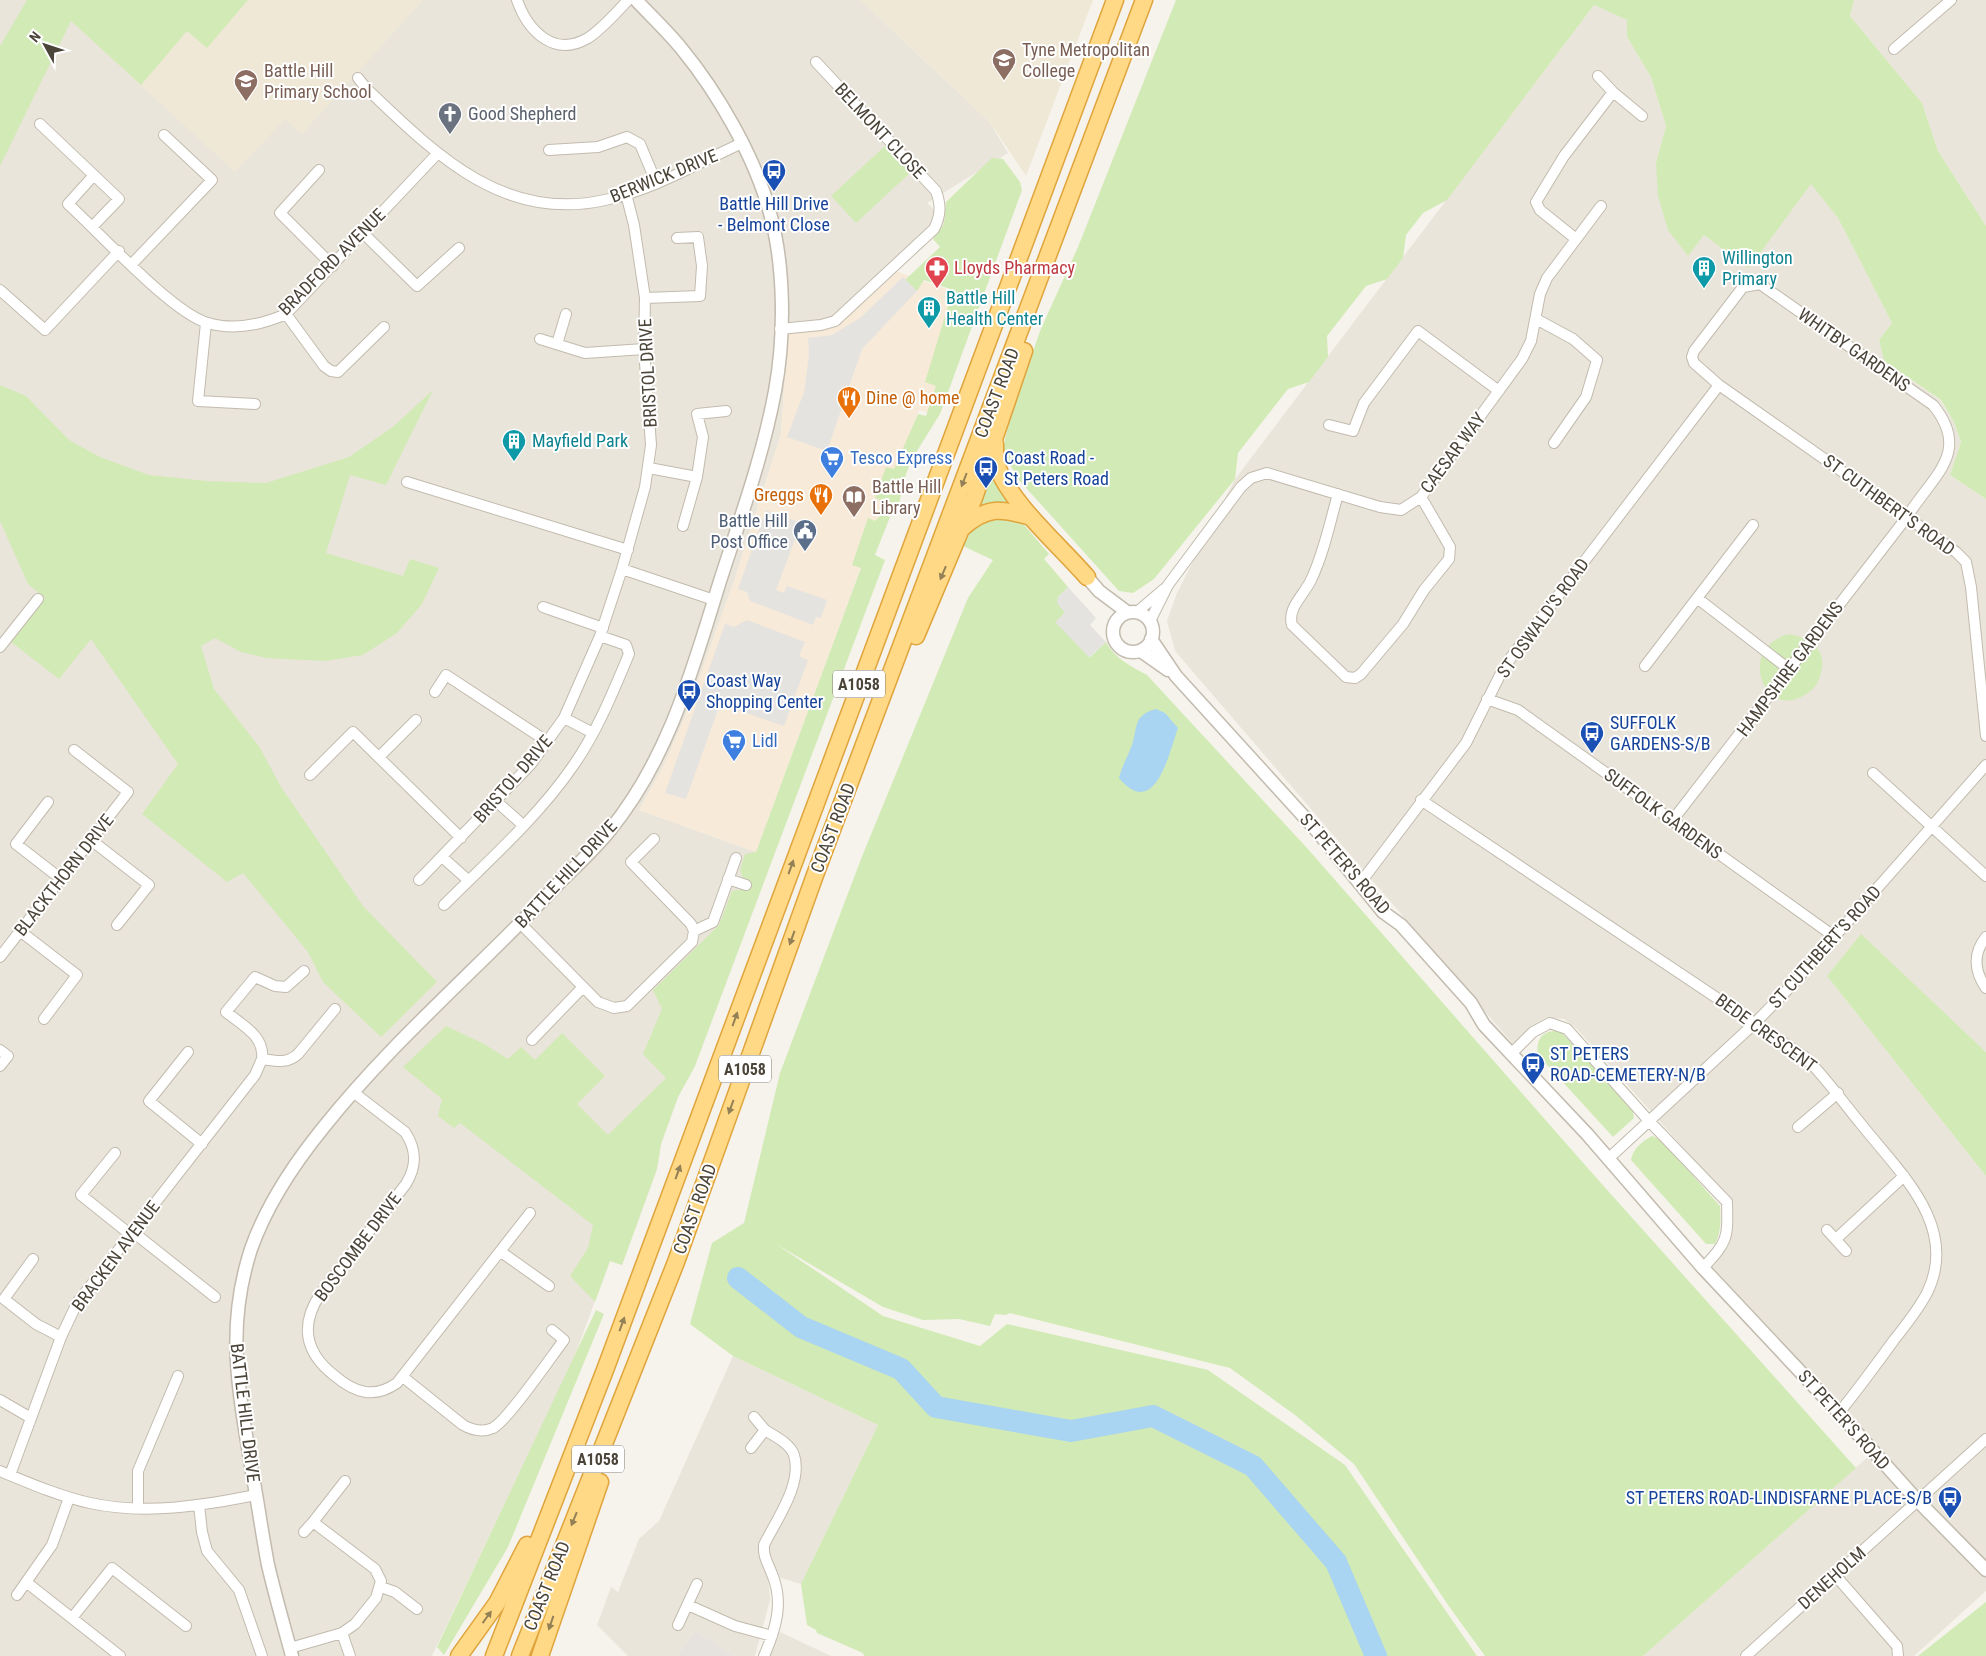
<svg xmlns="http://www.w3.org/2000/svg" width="1986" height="1656" viewBox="0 0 1986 1656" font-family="'Roboto Condensed',sans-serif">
  <rect width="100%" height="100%" fill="#f6f3ec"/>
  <!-- residential -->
  <path fill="#eae5da" d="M0 0H860L989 121 1008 153 927 203 948 223 836 327 788 331 781 434 734 581 685 717 663 767 639 810 756 852 728 928 695 1066 678 1097 661 1144 657 1169 622 1265 610 1261 572 1363 432 1656H0Z
    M1854 0H1986V226L1938 151 1922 103 1850 16Z
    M1594 5 1627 20V37L1651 77 1666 126 1656 163 1688 255 1704 235 1749 267 1811 183 1838 218 1892 323 1879 340 1884 361 1940 400 1954 422 1961 442 1950 475 1986 499V1052L1861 935 1827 976 1986 1176V1591L1914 1656H1643L1879 1447 1713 1267 1728 1247 1733 1226 1732 1202 1577 1029 1564 1019 1546 1018 1530 1027 1513 1044 1175 651 1167 621 1177 593 1235 479Z
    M733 1356 878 1425 801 1584 768 1574 770 1600 755 1656H734L695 1631 677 1656H628L597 1625 611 1587 618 1592 639 1539 659 1521Z
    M780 1632 831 1656H769Z"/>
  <!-- commercial -->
  <path fill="#f7ead8" d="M896 271 960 294 932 414 919 410 756 852 639 810 663 767 685 717 734 581 781 434 788 331 836 327Z"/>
  <!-- industrial -->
  <path fill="#e6e2dd" d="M695 1631 734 1656H677Z"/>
  <!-- education -->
  <path fill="#efe8d6" d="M82 0H423L302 134 285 119 235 172 71 21Z
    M860 0H1093L1026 176 989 121Z"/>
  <!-- green -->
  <path fill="#d2eab5" d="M27 0H248L207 48 187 31 141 85 71 21 0 166V46Z
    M1176 0H1854L1850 16 1922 103 1938 151 1986 226V499L1950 475 1961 442 1954 422 1941 400 1884 361 1879 340 1892 323 1838 218 1811 184 1749 268 1704 235 1688 256 1668 230 1658 196 1656 163 1666 126 1651 77 1627 37V20L1594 5 1447 200 1423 213 1406 235 1403 258 1387 279 1366 286 1327 336 1328 357 1309 382 1288 389 1238 453 1235 479 1154 579 1133 593 1119 591 1019 480 1002 451 1010 419 1040 331 1078 247Z
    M886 145 911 172 856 223 831 196Z
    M992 158 1003 159 1020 182 1022 190 940 414 912 459 906 474 897 512 884 508 883 501 875 498 886 467 894 469 918 414 926 416 936 386 925 382 953 290 924 280 917 291 905 280 940 247 933 239 944 224 946 202Z
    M0 385 26 396 69 440 100 457 149 475 207 481 266 483 349 457 394 426 433 390 386 485 350 475 326 553 403 576 410 559 439 568 422 604 397 633 363 655 324 661 266 658 241 652 215 638 201 646 214 689 260 748 281 787 363 906 437 982 381 1037 323 982 308 952 243 873 227 882 142 814 178 764 91 639 59 679 11 642 45 598 28 584 0 521Z
    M993 471 1014 505 998 502 981 506 979 504 989 472Z
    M882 514 890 517 875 555 885 560 695 1066 678 1097 661 1144 657 1169 622 1265 610 1261 595 1302 570 1276 588 1248 593 1225 460 1123 454 1128 438 1116 442 1099 403 1067 446 1026 484 1044 508 1059 521 1047 535 1060 562 1033 605 1076 577 1104 608 1135 666 1078 643 1054 662 1009 653 990 719 925 732 891 746 889 749 881 743 878 740 870 745 854 756 852 861 568 852 565 868 518 875 521Z
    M986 518 1019 519 1049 554 1044 559 1068 587 1058 597 1065 613 1056 622 1090 657 1106 642C1115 659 1131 666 1147 675L1307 848 1592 1173 1856 1468 1643 1656H1485L1448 1605 1354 1464 1295 1415 1230 1368 1010 1313 1006 1315 995 1314 990 1326 959 1319 923 1320 883 1307 776 1244 883 1316 980 1346 1007 1324 1208 1370 1345 1465 1477 1656H864L863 1653 817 1633 816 1630 807 1625 801 1584 878 1425 733 1356 690 1324 712 1243 744 1223 780 1073 861 859 968 598 993 560 963 546 973 527Z
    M1789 634C1815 639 1829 652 1819 679 1815 689 1810 692 1801 697 1763 717 1737 647 1789 634Z
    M1861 934 1986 1052V1176L1827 976Z
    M1554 1031 1561 1032 1632 1107 1634 1118 1613 1137 1538 1055C1536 1042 1540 1032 1554 1031Z
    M1652 1136 1661 1140 1720 1206C1721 1220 1721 1232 1715 1244H1706L1631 1160C1633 1148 1642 1142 1652 1136Z
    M596 1310 604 1314 508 1547 444 1655 437 1647Z
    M1986 1602V1656H1918Z"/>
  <!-- parking -->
  <path fill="#e5e3e0" d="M903 277 917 291 862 349 827 451 787 437 804 392 809 355 808 338 832 335 860 318Z
    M766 510 801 523 776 590 784 593 787 586 827 600 821 618 816 617 813 625 750 601 747 592 738 589Z
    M1068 587 1096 618 1090 625 1106 642 1089 657 1055 622 1065 613 1057 603 1058 597Z
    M747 620 805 642 799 656 808 660 784 726 720 704 686 799 665 793 725 624 734 627Z"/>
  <!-- water -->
  <path fill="#a9d4f2" d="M1156 709 1165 713 1178 728C1169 753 1155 821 1119 778 1122 766 1128 756 1132 745 1138 727 1133 715 1156 709Z"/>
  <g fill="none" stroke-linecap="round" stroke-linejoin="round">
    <!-- river -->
    <path stroke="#a9d4f2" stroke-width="22" d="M738 1278 801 1327 901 1369 936 1407 1071 1431 1153 1416 1253 1466 1336 1562 1376 1656"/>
    <!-- minor casing -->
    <g stroke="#c2bbae" stroke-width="12">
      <path id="minor" d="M517 0C528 31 554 58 588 38 602 29 617 12 628 0
        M1894 49 1951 0
        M1598 76 1613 92 1642 116
        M358 78 366 88C434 153 503 223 605 200 653 190 698 163 742 143
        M40 124 119 199 93 226
        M549 150 598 147 627 137 640 144 656 182
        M319 170 280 213 333 266
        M94 175 68 204C99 232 172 313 208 323 235 331 261 325 286 314L437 154
        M364 234 417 286 459 248
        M1576 239 1540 210 1536 202 1564 156 1613 92
        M132 264 212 180 164 135
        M0 290 45 330 119 251
        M645 298 700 296 702 266 698 237 677 238
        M286 314 324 366 331 371 338 372 384 327
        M1536 319 1573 339 1597 360 1586 397 1554 443
        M206 323 198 401 255 404
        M780 329 821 325 835 321 934 229C941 215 941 205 936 191L816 62
        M540 339 585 353 644 349
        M557 344 566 314
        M1329 425 1353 431 1364 403 1418 331 1499 391
        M649 468 697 477
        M407 482 628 550
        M1338 494C1330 522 1324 553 1311 580 1304 595 1287 608 1292 625L1346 677 1355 678 1361 674 1403 624 1424 590 1449 559 1450 547 1421 497
        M683 526 697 477 703 437 697 414 726 411
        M622 569 714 600
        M1697 598 1790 670
        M543 607 603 628
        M1137 612 1164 589
        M1150 621 1168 585 1241 487 1251 478 1267 473 1380 507 1401 510 1421 497 1522 359 1531 341 1540 294 1547 278 1601 206
        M0 647 38 599
        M1645 666 1753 525
        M435 692 446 675 548 742
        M1487 699 1518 710 1835 937
        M564 718 593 733
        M379 757 416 720
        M1873 773 1986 876
        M310 775 353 732 461 838
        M1421 800 1805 1057C1826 1078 1842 1101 1861 1124 1899 1172 1960 1226 1927 1293 1918 1310 1906 1325 1894 1340 1876 1365 1858 1389 1839 1413
        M48 802 16 844 61 879
        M497 802 523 825
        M1672 821 1907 517C1932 476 1972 453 1933 405L1760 284 1743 287 1694 351 1692 357 1694 363 1719 385 1907 517 1956 552 1966 562 1971 587 1986 736
        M654 839 631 862 691 924 694 931
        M91 840 149 885 117 925
        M442 857 468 880
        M728 879 746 885
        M419 880 531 764 564 718 600 636 622 569 645 487 651 445 644 349 645 298 634 225 626 194
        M1361 882 1466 743 1500 675 1512 656 1719 385
        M444 905C488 861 538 817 573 766 597 732 613 692 629 654L626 645 600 636
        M521 924 598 1002 614 1008 627 1006 692 942 694 931 713 922 736 858
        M20 931 77 975 44 1019
        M1986 937C1973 953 1974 971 1986 988
        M0 957 128 792 74 750
        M304 971 286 987 275 986 255 977 226 1012C242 1025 265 1036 262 1059 277 1061 287 1064 298 1054L335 1009
        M532 1040 583 987
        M0 1050 8 1056 0 1066
        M188 1052 149 1101 202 1144
        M1512 1053 1533 1032 1550 1023 1567 1029 1649 1121 1727 1202C1728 1239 1728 1241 1703 1268
        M353 1092 405 1132C417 1150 417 1166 406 1184L321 1293C299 1325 305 1353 335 1376 355 1393 374 1399 397 1383L530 1213
        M1798 1127 1838 1093
        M115 1153 81 1195 131 1235
        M1608 1159 1756 1022 1790 987 1986 765
        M1827 1230 1846 1251
        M133 1232 215 1297
        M1836 1239 1904 1176
        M501 1252 549 1286
        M33 1259 4 1299 36 1324 61 1337
        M403 1377 463 1425C472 1430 482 1433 493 1428 508 1420 551 1357 564 1340L552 1330
        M0 1400 31 1418
        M751 1448 765 1430 754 1417
        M0 1471C29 1483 59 1496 90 1503 145 1515 202 1506 256 1495
        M10 1475 61 1337 77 1303 255 1075 262 1059
        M199 1505 202 1532 207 1551 239 1590 262 1656
        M138 1508V1471L178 1376
        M304 1532 313 1522
        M1835 1575 1897 1646 1898 1656
        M26 1582 120 1656
        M381 1587 395 1592 417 1609
        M17 1595 52 1545 69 1498
        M688 1605 735 1626 772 1636
        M72 1618 112 1568 186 1626
        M678 1625 697 1584
        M342 1633 350 1656
        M290 1648 342 1633 355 1624 376 1598 381 1581 375 1569 313 1522 345 1481
        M764 1656C776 1629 784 1602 772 1574 768 1563 763 1557 764 1545 776 1520 803 1484 794 1455 790 1443 774 1436 765 1430
        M1746 1656 1986 1439"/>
    </g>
    <!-- tertiary casing -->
    <g stroke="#c2bbae" stroke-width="15">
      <path id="tertiary" d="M1087 577 1099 591 1127 612
        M1113 632a20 20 0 1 1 40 0a20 20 0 1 1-40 0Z
        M1151 639 1176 676 1317 831 1383 912 1401 925 1471 1003 1484 1025 1587 1134 1703 1268 1839 1413 1917 1500 1986 1570
        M1141 651 1168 670
        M292 1656C284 1626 275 1595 268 1565 262 1534 258 1503 252 1472 239 1391 225 1329 251 1249 267 1204 293 1165 323 1128 393 1040 481 966 558 884 576 866 595 849 610 830 669 758 693 668 720 581 740 519 763 456 775 391 785 337 785 267 770 213 755 157 718 93 681 48 667 31 651 16 636 0"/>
    </g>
    <!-- trunk casing -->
    <g stroke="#e0a43c" stroke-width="19">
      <path id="trunk" d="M995 444C995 454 995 462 999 471 1014 506 1061 547 1087 577
        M962 528C987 506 1002 508 1031 517
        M916 636 974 498 1024 351
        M459 1656 497 1603 527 1545
        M494 1656 605 1370 1115 0
        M520 1656 676 1262 815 875 1144 0
        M540 1656 600 1482"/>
    </g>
    <!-- minor -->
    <use href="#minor" stroke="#fff" stroke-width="10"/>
    <!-- tertiary -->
    <use href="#tertiary" stroke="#fff" stroke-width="12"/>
    <!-- trunk -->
    <use href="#trunk" stroke="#ffd985" stroke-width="16"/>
  </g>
  <!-- one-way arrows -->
  <defs><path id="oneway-solid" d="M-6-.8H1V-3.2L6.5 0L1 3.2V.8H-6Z" transform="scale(1.25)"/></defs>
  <g fill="#938057">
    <use href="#oneway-solid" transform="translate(964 480) rotate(111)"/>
    <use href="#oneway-solid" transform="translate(943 573) rotate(113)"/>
    <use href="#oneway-solid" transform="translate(791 867) rotate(-70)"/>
    <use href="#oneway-solid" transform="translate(792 938) rotate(110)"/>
    <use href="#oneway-solid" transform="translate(735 1019) rotate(-70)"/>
    <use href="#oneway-solid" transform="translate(731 1107) rotate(110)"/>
    <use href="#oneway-solid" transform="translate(678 1172) rotate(-70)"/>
    <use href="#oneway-solid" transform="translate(622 1324) rotate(-70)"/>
    <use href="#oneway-solid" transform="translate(574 1519) rotate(112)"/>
    <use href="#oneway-solid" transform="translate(487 1617) rotate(-54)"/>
    <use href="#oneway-solid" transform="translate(551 1623) rotate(109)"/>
  </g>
  <!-- icons -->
  <defs>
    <g id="university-pin" transform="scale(1.25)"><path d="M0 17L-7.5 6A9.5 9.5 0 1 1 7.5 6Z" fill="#8d6e63" stroke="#fff"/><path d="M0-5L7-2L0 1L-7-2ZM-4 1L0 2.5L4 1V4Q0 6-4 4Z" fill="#fff"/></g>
    <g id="school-pin" transform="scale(1.25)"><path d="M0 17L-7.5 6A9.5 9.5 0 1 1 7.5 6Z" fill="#8d6e63" stroke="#fff"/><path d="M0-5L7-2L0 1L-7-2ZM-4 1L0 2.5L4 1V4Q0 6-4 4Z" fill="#fff"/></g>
    <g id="church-pin" transform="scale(1.25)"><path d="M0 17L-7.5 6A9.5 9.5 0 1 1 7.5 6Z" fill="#6b7280" stroke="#fff"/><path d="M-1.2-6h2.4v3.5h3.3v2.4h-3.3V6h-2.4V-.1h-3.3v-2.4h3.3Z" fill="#fff"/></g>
    <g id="bus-pin" transform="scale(1.25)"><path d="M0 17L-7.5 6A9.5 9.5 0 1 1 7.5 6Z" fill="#1a4fb4" stroke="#fff"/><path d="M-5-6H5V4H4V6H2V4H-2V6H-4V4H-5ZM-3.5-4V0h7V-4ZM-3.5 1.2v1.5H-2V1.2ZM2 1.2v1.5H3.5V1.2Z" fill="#fff"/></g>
    <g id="pharmacy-pin" transform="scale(1.25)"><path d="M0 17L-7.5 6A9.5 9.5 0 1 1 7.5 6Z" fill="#e0444e" stroke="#fff"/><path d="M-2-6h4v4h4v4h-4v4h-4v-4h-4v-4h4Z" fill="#fff"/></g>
    <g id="building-pin" transform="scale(1.25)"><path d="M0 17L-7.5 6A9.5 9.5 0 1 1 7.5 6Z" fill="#0f9aa8" stroke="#fff"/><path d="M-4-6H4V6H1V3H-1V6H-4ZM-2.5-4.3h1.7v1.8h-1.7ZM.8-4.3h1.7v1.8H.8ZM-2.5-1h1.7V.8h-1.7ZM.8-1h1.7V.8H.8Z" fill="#fff"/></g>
    <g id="restaurant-pin" transform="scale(1.25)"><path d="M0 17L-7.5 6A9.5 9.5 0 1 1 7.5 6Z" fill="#e8710a" stroke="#fff"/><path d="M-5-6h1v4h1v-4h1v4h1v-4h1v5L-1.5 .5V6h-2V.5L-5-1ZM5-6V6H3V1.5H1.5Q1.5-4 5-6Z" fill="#fff"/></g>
    <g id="supermarket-pin" transform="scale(1.25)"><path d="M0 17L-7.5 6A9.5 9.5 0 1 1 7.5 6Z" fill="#3f7fe0" stroke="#fff"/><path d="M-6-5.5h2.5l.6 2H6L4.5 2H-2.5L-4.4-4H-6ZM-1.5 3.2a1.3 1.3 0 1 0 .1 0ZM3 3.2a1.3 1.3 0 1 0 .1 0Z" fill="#fff"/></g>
    <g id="library-pin" transform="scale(1.25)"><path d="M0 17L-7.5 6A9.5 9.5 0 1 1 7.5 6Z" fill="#8d6e63" stroke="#fff"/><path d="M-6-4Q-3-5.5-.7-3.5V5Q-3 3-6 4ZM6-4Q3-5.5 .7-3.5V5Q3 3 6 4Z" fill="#fff"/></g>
    <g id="civic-pin" transform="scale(1.25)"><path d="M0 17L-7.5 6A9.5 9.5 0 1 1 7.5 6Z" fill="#5c6f8a" stroke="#fff"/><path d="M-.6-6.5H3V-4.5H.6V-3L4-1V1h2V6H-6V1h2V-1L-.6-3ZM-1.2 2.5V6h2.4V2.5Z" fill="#fff"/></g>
  </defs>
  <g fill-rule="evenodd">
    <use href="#university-pin" x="1004" y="60"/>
    <use href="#school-pin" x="246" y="81"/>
    <use href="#church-pin" x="450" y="114"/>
    <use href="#bus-pin" x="774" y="171"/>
    <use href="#pharmacy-pin" x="937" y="268"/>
    <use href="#building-pin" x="1704" y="268"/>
    <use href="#building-pin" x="929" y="308"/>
    <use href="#restaurant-pin" x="849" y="398"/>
    <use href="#building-pin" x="514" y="441"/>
    <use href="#supermarket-pin" x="832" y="458"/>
    <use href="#bus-pin" x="986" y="468"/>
    <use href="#restaurant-pin" x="821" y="495"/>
    <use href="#library-pin" x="854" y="497"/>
    <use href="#civic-pin" x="805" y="531"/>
    <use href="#bus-pin" x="689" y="691"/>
    <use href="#bus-pin" x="1592" y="733"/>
    <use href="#supermarket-pin" x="734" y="741"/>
    <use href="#bus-pin" x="1533" y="1064"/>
    <use href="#bus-pin" x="1950" y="1498"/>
  </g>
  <g text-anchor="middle" stroke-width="4" stroke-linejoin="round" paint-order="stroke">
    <!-- shield labels -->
    <g fill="#fff" stroke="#817c74" stroke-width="1">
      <rect x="833" y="670.5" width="52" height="27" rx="4"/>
      <rect x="719" y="1055.5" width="52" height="27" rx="4"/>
      <rect x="572" y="1445.5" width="52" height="27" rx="4"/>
    </g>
    <g font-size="16" font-weight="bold" fill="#4b4439">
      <text x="859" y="690">A1058</text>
      <text x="745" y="1075">A1058</text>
      <text x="598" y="1465">A1058</text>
    </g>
    <!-- education labels -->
    <g font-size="18" fill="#785e54" stroke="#fff" text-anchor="start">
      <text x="1022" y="56">Tyne Metropolitan<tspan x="1022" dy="21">College</tspan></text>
      <text x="264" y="77">Battle Hill<tspan x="264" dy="21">Primary School</tspan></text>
      <text x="872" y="493">Battle Hill<tspan x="872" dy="21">Library</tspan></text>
    </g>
    <!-- worship labels -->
    <g font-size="18" fill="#5b616d" stroke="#fff" text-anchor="start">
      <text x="468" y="120">Good Shepherd</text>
    </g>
    <!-- street labels -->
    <g font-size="18" fill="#4b4439" stroke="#fff">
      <text transform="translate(880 131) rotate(47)" y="6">BELMONT CLOSE</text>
      <text transform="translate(664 176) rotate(-22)" y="6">BERWICK DRIVE</text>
      <text transform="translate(332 262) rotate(-45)" y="6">BRADFORD AVENUE</text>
      <text transform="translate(1854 350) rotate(35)" y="6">WHITBY GARDENS</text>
      <text transform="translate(648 373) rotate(-93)" y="6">BRISTOL DRIVE</text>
      <text transform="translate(997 393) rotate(-69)" y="6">COAST ROAD</text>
      <text transform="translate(1453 453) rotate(-53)" y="6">CAESAR WAY</text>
      <text transform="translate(1889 505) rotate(36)" y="6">ST CUTHBERT'S ROAD</text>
      <text transform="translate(1543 618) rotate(-54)" y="6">ST OSWALD'S ROAD</text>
      <text transform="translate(1790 669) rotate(-53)" y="6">HAMPSHIRE GARDENS</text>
      <text transform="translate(513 779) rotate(-49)" y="6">BRISTOL DRIVE</text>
      <text transform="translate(1663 814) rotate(36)" y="6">SUFFOLK GARDENS</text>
      <text transform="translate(833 828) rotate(-69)" y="6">COAST ROAD</text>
      <text transform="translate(1345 864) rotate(49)" y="6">ST PETER'S ROAD</text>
      <text transform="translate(566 874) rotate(-47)" y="6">BATTLE HILL DRIVE</text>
      <text transform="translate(64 875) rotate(-52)" y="6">BLACKTHORN DRIVE</text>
      <text transform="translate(1825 947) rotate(-48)" y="6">ST CUTHBERT'S ROAD</text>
      <text transform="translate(1766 1033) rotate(36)" y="6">BEDE CRESCENT</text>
      <text transform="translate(695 1209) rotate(-70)" y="6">COAST ROAD</text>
      <text transform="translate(358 1247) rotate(-53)" y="6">BOSCOMBE DRIVE</text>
      <text transform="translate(116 1256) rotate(-53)" y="6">BRACKEN AVENUE</text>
      <text transform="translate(245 1413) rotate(83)" y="6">BATTLE HILL DRIVE</text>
      <text transform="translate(1844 1420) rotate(48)" y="6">ST PETER'S ROAD</text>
      <text transform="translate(1832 1578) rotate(-42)" y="6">DENEHOLM</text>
      <text transform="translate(547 1586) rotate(-68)" y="6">COAST ROAD</text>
    </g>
    <!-- transit labels -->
    <g font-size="18" fill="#164399" stroke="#fff" text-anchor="start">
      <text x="774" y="210" text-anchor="middle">Battle Hill Drive<tspan x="774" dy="21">- Belmont Close</tspan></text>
      <text x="1004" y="464">Coast Road -<tspan x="1004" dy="21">St Peters Road</tspan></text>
      <text x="706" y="687">Coast Way<tspan x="706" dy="21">Shopping Center</tspan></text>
      <text x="1610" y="729">SUFFOLK<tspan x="1610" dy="21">GARDENS-S/B</tspan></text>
      <text x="1550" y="1060">ST PETERS<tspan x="1550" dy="21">ROAD-CEMETERY-N/B</tspan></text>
      <text x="1932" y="1504" text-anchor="end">ST PETERS ROAD-LINDISFARNE PLACE-S/B</text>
    </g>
    <!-- culture labels -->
    <g font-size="18" fill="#0d838f" stroke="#fff" text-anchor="start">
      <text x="1722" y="264">Willington<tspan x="1722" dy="21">Primary</tspan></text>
      <text x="946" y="304">Battle Hill<tspan x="946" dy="21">Health Center</tspan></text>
      <text x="532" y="447">Mayfield Park</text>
    </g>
    <!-- health labels -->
    <g font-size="18" fill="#be3a42" stroke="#fff" text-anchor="start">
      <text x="954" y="274">Lloyds Pharmacy</text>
    </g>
    <!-- food labels -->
    <g font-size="18" fill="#c56008" stroke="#fff" text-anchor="start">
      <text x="866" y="404">Dine @ home</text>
      <text x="804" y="501" text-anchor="end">Greggs</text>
    </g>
    <!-- shop labels -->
    <g font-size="18" fill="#366cbe" stroke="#fff" text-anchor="start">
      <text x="850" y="464">Tesco Express</text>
      <text x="752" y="747">Lidl</text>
    </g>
    <!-- service labels -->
    <g font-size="18" fill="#4e5e75" stroke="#fff" text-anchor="end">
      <text x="788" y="527">Battle Hill<tspan x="788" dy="21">Post Office</tspan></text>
    </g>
  </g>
  <!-- north arrow -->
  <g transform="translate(45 45) rotate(310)" stroke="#ffffff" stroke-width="4" paint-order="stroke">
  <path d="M0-4L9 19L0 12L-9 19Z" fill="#4b4439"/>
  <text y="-8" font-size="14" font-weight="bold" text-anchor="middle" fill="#4b4439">N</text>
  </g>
</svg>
